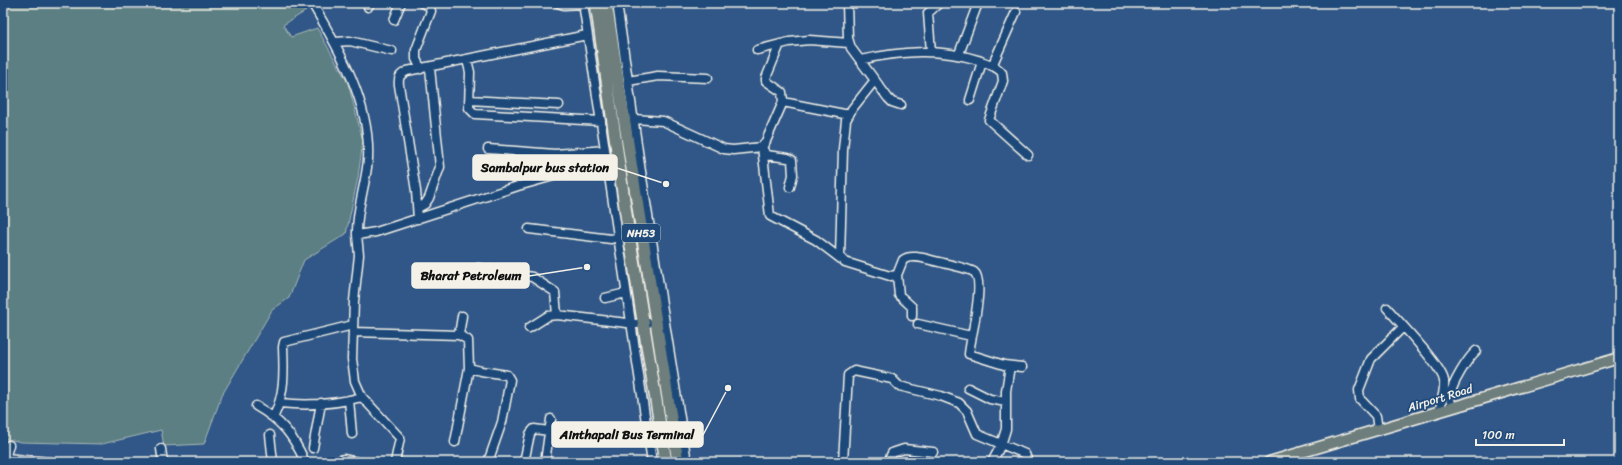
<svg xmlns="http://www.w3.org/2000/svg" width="1622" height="465" viewBox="0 0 1622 465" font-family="Sriracha,sans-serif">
  <rect width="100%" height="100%" fill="#305787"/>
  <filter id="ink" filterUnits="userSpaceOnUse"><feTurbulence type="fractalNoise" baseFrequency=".025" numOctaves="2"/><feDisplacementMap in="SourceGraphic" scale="8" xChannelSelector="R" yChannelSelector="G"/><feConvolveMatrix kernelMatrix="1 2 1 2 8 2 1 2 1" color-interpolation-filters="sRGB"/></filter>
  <g filter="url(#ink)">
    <!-- green -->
    <path fill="#5c7f83" stroke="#a8b8b6" d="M3 3H301L306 11 283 25 291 37 317 28 348 83 363 141 358 177 346 234 304 260 289 298 272 310 222 395 204 444 164 446 161 430 102 444 21 442 3 438Z"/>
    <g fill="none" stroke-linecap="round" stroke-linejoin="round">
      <!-- minor casing -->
      <g stroke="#f4f1e8" stroke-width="11">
        <path id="minor" d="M312 3C339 49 371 104 368 159 366 185 356 209 357 235
          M558 3 564 5 583 4
          M583 3 652 462
          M617 3 640 165 687 462
          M847 3 848 38 851 48 888 98 892 102 901 105
          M368 7 370 3
          M394 20 401 3
          M335 42 350 41 392 51
          M757 50 789 42 809 40 849 43
          M931 52 928 13 939 3
          M959 54 978 3
          M467 60 470 72 469 108 475 114 601 121
          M860 60C901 51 938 48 978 60 986 63 997 66 1002 73L1003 81 989 120 1028 155
          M992 66 1016 12
          M421 69 416 59V50L431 11 429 6 422 3
          M875 80 852 109 846 120 843 149 840 257 845 262 890 276 897 275 903 260C911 253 929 260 939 262 947 264 968 268 974 272 986 281 970 340 969 354L1004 365 1022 367
          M628 81 658 76 708 78
          M469 100 559 105
          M970 100 982 62
          M783 102 849 115
          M634 119 663 121 724 149 733 150 762 147 766 141 783 102 782 92 766 81V78L780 44
          M762 147 770 216 816 240 841 259
          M488 149 555 154 605 150
          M763 149 766 155 788 158 792 160 793 175 790 187
          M418 208 425 204 429 198 440 167 430 68
          M418 219 416 191 399 85C398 77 400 75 407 71L587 35
          M529 229 611 239 618 237
          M478 268 532 277 555 292 557 315 636 324 648 323
          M897 275 899 295 912 307V316
          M605 298 626 293
          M1387 308C1398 321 1443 367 1444 381 1445 391 1441 403 1439 412
          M918 324 971 336
          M529 328 548 316 557 315
          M354 332 459 335 462 316
          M459 335 468 340 469 368 481 371 507 375 510 380 502 422 488 462
          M968 388 990 399 1006 402
          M349 400 352 434
          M280 403C307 406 336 404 362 397
          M256 406C282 421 293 435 305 462
          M1452 408C1451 404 1450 400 1450 396 1452 384 1467 359 1476 351
          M274 416C285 393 284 372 283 347L284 342 353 325
          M1378 430 1376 416 1360 399 1359 390 1371 359 1403 327
          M270 435 273 462
          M455 442 469 368
          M313 448 321 403
          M161 449 163 462
          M5 458 50 462
          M4 462 9 445
          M337 462 343 459 357 462
          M395 462 400 438 362 397 355 381 352 359 354 301 359 255 357 235 376 232 518 186 607 161
          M524 462 530 434 534 429 549 431
          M545 462 551 419
          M843 462 848 375 854 371 892 379 899 386 941 396 959 403 967 411 977 434 1025 454 1028 462
          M888 462 892 453 904 449 933 452
          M992 462 1001 445 1006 429V391L1010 366"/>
      </g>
      <!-- major casing -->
      <g stroke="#f4f1e8" stroke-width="13">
        <path id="major" d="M1269 462 1619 358"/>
      </g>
      <!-- highway casing -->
      <g stroke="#f4f1e8" stroke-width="14">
        <path id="highway" d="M596 3 628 228 666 462
          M606 3 678 462"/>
      </g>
      <!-- minor -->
      <use href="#minor" stroke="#1f4a7a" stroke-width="8"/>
      <!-- major -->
      <use href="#major" stroke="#6d7e7c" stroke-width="10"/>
      <!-- highway -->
      <use href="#highway" stroke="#6d7e7c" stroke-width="11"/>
    </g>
  </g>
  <g text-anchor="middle" stroke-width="3.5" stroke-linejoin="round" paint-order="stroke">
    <!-- shield labels -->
    <rect fill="#1f4a7a" stroke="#b4bfc7" stroke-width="1" x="622" y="224" width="38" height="18" rx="3"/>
    <g font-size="11" font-weight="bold" fill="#f4f1e8">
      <text x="641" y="237">NH53</text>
    </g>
    <!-- street labels -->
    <g font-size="12" fill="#f4f1e8" stroke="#1f4a7a">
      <text transform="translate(1440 398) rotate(-17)" y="4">Airport Road</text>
    </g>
  </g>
  <!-- callouts -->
  <path fill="none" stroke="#f4f1e8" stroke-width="1.5" d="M666 184L617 168M587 267L529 276M728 388L703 435"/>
  <g fill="#f4f1e8" stroke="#1f4a7a" stroke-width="1.5">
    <circle cx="666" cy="184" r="4"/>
    <circle cx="587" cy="267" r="4"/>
    <circle cx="728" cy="388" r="4"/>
  </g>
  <g fill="#f4f1e8" stroke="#f4f1e8" stroke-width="1.5">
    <rect x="473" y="155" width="144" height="25" rx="4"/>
    <rect x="412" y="263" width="117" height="25" rx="4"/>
    <rect x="552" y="422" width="151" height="25" rx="4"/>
  </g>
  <g font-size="13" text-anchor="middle" font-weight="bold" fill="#111">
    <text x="545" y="172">Sambalpur bus station</text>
    <text x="471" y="280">Bharat Petroleum</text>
    <text x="627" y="439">Ainthapali Bus Terminal</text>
  </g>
  <!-- margin -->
  <rect width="1622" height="465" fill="none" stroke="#1f4a7a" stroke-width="16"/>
  <rect x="8" y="8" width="1606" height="449" fill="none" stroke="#f4f1e8" stroke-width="1.5" filter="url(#ink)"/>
  <!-- scale -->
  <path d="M1476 439v6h88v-6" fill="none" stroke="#f4f1e8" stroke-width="2"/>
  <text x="1482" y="439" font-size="12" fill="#f4f1e8" stroke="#1f4a7a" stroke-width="3" paint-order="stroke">100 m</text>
</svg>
